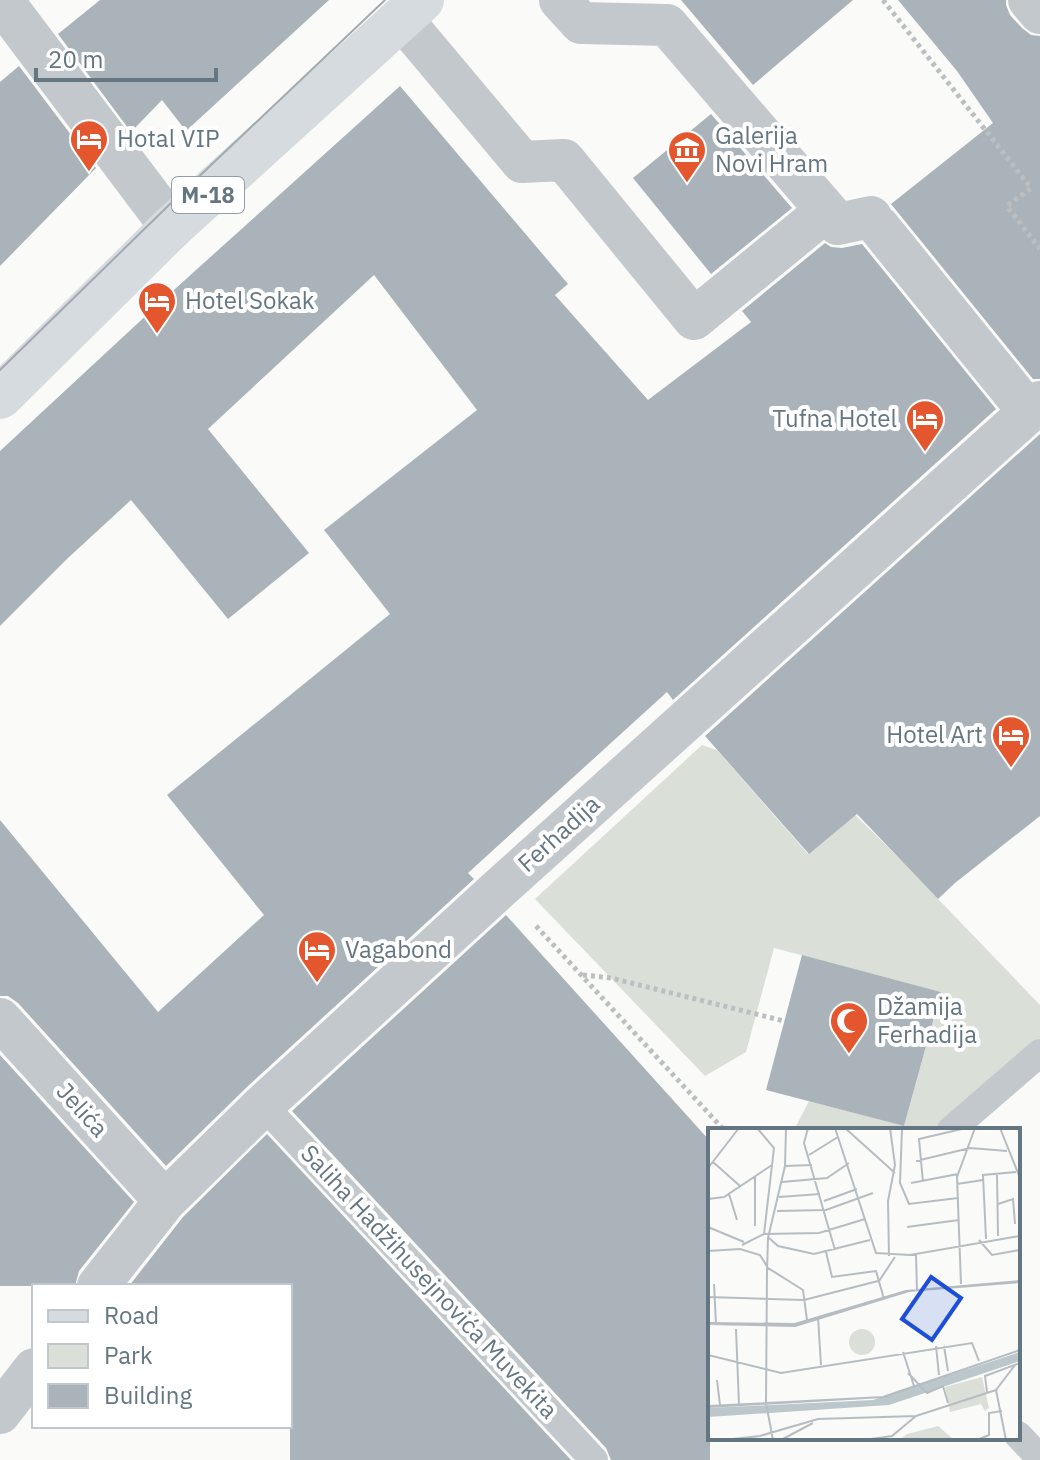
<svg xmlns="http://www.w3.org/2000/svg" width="1040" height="1460" viewBox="0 0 1040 1460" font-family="'IBM Plex Sans',sans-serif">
  <rect width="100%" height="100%" fill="#fafaf8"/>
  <!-- green -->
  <path fill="#dadfd7" d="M702 745 717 750 808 854 855 815 891 850 1040 1005V1041L937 1130H794L809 1101 904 1126 941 992 774 948 746 1052 705 1076 535 899Z"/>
  <!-- building -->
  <path fill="#aab3b9" d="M100 0H329L186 131 162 100 131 132 58 34Z
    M681 0H853L753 85Z
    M898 0H1006V5L1010 15 1022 28 1031 35 1040 36V379H1033L891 204 993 123 957 71Z
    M19 66 96 168 0 266V82Z
    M400 86 568 284 555 295 648 400 751 322 742 311 825 243 831 247 842 248 862 244 996 409 673 700 667 692 468 873 474 879 247 1087 166 1166 18 1003 8 996H0V820L158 1012 264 915 167 795 390 614 324 530 477 410 374 275 208 429 309 553 228 619 131 500 68 558 0 626V451L165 298Z
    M711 114 792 208 711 274 633 178Z
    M1040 434V816L955 883 938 899 857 814 809 854 705 736Z
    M506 915 710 1141V1460H611L606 1448 292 1111Z
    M802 955 941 992 904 1126 766 1090Z
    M0 1055 134 1202 79 1271 75 1286H0Z
    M267 1134 571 1460H290V1286H129L183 1217Z"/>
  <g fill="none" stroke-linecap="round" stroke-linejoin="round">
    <!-- path -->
    <path stroke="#bbbfc2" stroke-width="5" stroke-dasharray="4 4" stroke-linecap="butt" d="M883 0 1031 188 1007 206 1040 249
      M536 926 724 1130
      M583 975 611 978 784 1021"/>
    <!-- service -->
    <path stroke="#c3c8cc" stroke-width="28" d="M263 1105 594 1460
      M951 1130 1040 1053
      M1018 1435 1040 1458"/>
    <!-- pedestrian -->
    <path stroke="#c3c8cc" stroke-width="42" d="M560 0 581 23 667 25 838 224 871 217
      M1029 0 1040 13
      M402 19 522 162 564 160 694 319 826 211
      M879 227 1029 412
      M0 1019 165 1201
      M98 1286 165 1201 263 1105 501 887 1040 402
      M0 1413 34 1369"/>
    <!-- minor -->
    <path stroke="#c3c8cc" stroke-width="44" d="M1 0 172 227"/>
    <!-- primary -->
    <path stroke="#d6dbdf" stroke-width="44" d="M0 397 172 227 422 0"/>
    <!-- tram -->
    <path stroke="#a2aab0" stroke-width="2" d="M0 370 169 205 385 0"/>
  </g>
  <!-- icons -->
  <defs>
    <g id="hotel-pin" transform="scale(2)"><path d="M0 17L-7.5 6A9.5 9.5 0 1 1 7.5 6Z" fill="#e4572e" stroke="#fff"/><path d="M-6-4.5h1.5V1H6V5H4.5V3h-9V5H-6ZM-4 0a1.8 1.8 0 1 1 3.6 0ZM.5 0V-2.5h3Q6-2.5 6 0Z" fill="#fff"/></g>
    <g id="museum-pin" transform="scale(2)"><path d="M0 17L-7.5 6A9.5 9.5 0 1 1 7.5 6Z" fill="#e4572e" stroke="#fff"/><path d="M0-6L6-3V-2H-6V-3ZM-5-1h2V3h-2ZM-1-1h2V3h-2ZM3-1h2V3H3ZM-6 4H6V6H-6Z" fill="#fff"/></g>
    <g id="mosque-pin" transform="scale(2)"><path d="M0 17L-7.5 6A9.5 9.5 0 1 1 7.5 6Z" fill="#e4572e" stroke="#fff"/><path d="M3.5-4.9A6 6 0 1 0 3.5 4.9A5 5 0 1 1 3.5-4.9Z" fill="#fff"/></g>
  </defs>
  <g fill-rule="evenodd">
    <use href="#hotel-pin" x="89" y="139"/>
    <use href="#museum-pin" x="687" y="150"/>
    <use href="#hotel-pin" x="157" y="301"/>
    <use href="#hotel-pin" x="925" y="419"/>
    <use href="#hotel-pin" x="1011" y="735"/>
    <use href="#hotel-pin" x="317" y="950"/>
    <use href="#mosque-pin" x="849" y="1021"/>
  </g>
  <g text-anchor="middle" stroke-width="8" stroke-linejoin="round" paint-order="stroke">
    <!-- shield labels -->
    <rect fill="#fff" stroke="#939fa8" stroke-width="2" x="172" y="177" width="72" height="36" rx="6"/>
    <g font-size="22" font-weight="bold" fill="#657683">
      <text x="208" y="203">M-18</text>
    </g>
    <!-- poi labels -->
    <g font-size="24" fill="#657683" stroke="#fff" text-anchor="start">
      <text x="715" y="144">Galerija<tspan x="715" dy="28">Novi Hram</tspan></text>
      <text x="117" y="147">Hotal VIP</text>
      <text x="185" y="309">Hotel Sokak</text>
      <text x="897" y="427" text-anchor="end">Tufna Hotel</text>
      <text x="983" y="743" text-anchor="end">Hotel Art</text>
      <text x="345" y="958">Vagabond</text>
      <text x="877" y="1015">Džamija<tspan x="877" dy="28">Ferhadija</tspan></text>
    </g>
    <!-- street labels -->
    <g font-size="24" fill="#657683" stroke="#fff">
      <text transform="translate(559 834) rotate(-42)" y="8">Ferhadija</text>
      <text transform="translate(82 1110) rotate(48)" y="8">Jelića</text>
      <text transform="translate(429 1282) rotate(47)" y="8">Saliha Hadžihusejnovića Muvekita</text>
    </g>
  </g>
  <!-- overview -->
  <g transform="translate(708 1128)">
    <rect width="312" height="312" fill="#fafaf8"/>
    <path d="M141 214a13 13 0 1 1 26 0a13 13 0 1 1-26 0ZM274 249 281 280 277 283 273 276 242 284 237 259ZM230 298 246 312H191L199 306Z" fill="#dadfd7"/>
    <path d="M312 224V233L181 277 0 289V280L165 272Z" fill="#bbc7cb"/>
    <path fill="none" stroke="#b5bdc2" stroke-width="2" d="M49 0 66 20 56 106M100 0 96 15 127 122M127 0 168 125 202 127 312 108M137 0 187 45M292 0 312 50M194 1 192 55 201 76 250 70M101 27 130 9M208 33 262 20 299 23M5 34 32 58M77 38 104 37M0 40 31 0M289 46 290 108M74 54 119 50 141 35M215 54 211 11 258 0M203 55 250 46M249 56 275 52M21 66 29 92M71 69 112 66M0 71 16 69 64 37M116 73 149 61M290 76 305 71 307 96M69 83 118 82 165 65M47 98V48M0 99 36 114M199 99 251 92M61 110 70 118 106 126 162 112M278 111 275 47 308 44M271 112 284 127 312 122M34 117 56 106 111 105 157 91M0 123 32 121 52 127 60 140 95 162 99 192M118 124 124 149 168 143 176 171M208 126 209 162M181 128 180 73 187 37 182 0M171 153 187 129M6 156 8 196M253 156 249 49 267 0M0 169 96 172 170 153M110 189 113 237M0 195 87 196 198 163 312 153M0 196 87 198 201 163 312 154M28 201 31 277M228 218 231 247M236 218 240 243M195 224 206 258M0 227 73 245 264 215 271 233M200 245 219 265 235 258 240 275M9 252 12 277M288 262 298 312M288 262 307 237M279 264 277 248 312 235M0 278 176 269 312 222M0 279 175 269 312 222M16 312 52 308 110 291 208 288 288 262M65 312 58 275 59 143 60 110 77 38 78 0M73 312 105 295M156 312 184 308 208 288M269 312 281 307V285L294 283"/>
    <path fill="#1d4ed8" fill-opacity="0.15" stroke="#1d4ed8" stroke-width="4" d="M223 149 253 170 224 212 194 191Z"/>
    <rect width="312" height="312" fill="none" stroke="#657683" stroke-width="4"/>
  </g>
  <!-- legend -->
  <rect x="32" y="1284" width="260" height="144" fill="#ffffff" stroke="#c1c8cd" stroke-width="2"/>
  <rect x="48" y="1310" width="40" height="12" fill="#d6dbdf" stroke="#c1c8cd" stroke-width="2"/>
  <text x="104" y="1324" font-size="24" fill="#657683">Road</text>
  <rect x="48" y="1344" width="40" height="24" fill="#dadfd7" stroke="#c1c8cd" stroke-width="2"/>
  <text x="104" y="1364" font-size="24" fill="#657683">Park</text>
  <rect x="48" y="1384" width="40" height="24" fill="#aab3b9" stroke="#c1c8cd" stroke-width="2"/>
  <text x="104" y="1404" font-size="24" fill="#657683">Building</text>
  <!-- scale -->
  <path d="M36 68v12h180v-12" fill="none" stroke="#657683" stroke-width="4"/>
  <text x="48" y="68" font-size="24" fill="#657683" stroke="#ffffff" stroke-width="6" paint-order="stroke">20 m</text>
</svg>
